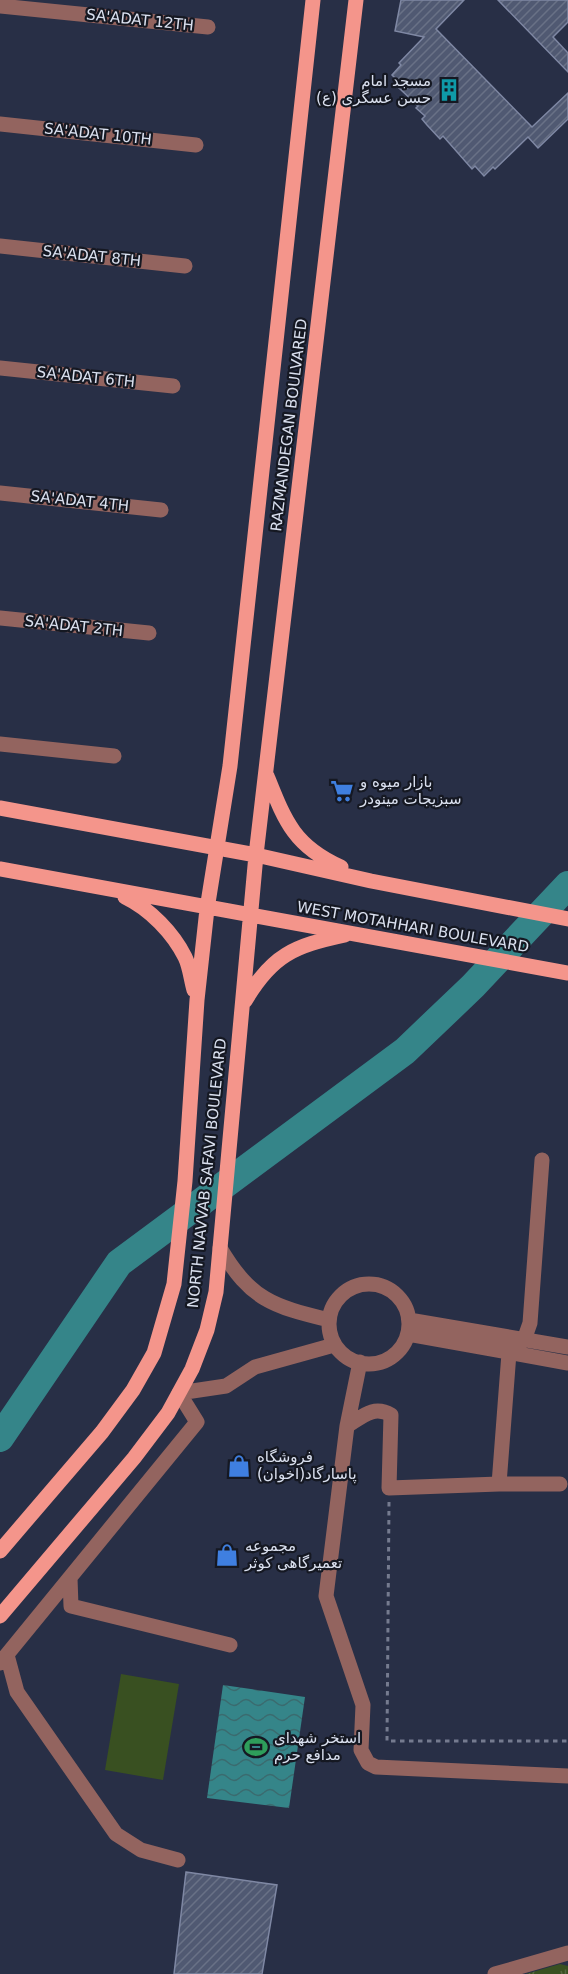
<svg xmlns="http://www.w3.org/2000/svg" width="568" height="1974" viewBox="0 0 568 1974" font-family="'DejaVu Sans',Cairo,sans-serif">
  <defs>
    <pattern id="grass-tufts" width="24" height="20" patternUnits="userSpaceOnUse" patternTransform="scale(1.5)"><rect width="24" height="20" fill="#395021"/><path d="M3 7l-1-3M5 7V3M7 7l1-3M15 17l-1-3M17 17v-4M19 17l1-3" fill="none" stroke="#556942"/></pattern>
    <pattern id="water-waves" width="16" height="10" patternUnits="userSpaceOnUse" patternTransform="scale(1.5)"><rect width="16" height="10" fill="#358589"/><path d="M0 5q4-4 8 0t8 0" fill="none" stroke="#3a6b6f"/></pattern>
    <pattern id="building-hatch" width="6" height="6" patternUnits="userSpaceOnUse" patternTransform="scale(1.5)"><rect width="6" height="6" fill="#505972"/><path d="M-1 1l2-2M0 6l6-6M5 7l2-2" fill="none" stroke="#697186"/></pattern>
  </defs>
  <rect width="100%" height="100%" fill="#282f46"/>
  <!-- grass -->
  <path fill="url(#grass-tufts)" d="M560 1964 568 1966V1974H526Z"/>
  <!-- garden -->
  <path fill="#395021" d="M121 1674 179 1684 163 1780 105 1770Z"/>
  <!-- water -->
  <path fill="url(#water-waves)" d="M223 1685 305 1697 289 1808 207 1798Z"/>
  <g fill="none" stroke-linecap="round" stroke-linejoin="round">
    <!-- river -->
    <path stroke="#358589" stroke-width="28" d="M0 1438 119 1263 405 1051 473 986 568 885"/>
  </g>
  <!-- building -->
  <path fill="url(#building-hatch)" stroke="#7f88a4" stroke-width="1.5" d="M401 0H464L436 29 532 127 568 93V119L538 148 528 137 495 169 493 167 484 176 475 166 472 169 443 136 440 139 427 125 422 119 425 116 416 108 418 106 399 88 402 85 392 75 401 65 399 63 424 37 395 31Z
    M498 0H568V22L553 37 568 53V72Z
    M186 1872 277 1885 262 1974H174Z"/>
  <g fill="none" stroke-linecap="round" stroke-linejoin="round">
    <!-- path -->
    <path stroke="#757b8f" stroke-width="3" stroke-dasharray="4.5 4.5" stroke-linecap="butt" d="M389 1502 387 1741H568"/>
    <!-- minor -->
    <path stroke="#93645f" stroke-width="15" d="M0 6 208 27
      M0 124 196 145
      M0 246 185 266
      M0 368 173 386
      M0 493 161 510
      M0 618 149 633
      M0 744 114 756
      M220 1248C251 1300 272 1306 329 1320
      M329 1324a40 40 0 1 1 80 0a40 40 0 1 1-80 0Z
      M409 1320 568 1347
      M408 1334 568 1363
      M360 1362 347 1426 326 1596 363 1705 361 1750 368 1763 376 1767 568 1776
      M347 1426C363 1416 374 1405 391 1415L389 1488 499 1484 509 1353 524 1340 530 1323 542 1160
      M499 1484H560
      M70 1578 71 1606 230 1645
      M7 1655 17 1692 116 1834 141 1850 178 1860
      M0 1663 197 1422 179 1393 226 1386 255 1367 334 1345
      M495 1974 568 1953"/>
    <!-- major -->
    <path stroke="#f4958b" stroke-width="15" d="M267 776C285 821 294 846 341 867
      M0 808 256 855 371 881 568 919
      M0 869 568 973
      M125 897C150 909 173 933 185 957 190 967 191 980 194 990
      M245 1001C272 955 294 946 345 935
      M0 1551 102 1432 133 1390 154 1353 174 1284 185 1181 197 1000 207 909 230 766 313 0
      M0 1616 134 1458 168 1413 192 1369 207 1330 216 1292 256 855 356 0"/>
  </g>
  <!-- icons -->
  <defs>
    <g id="building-bare" transform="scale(1.8)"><path d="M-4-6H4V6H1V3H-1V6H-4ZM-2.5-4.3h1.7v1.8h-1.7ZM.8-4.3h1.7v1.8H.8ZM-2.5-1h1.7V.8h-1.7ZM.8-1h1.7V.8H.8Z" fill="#0f9aa8" stroke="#151822" stroke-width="2.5" paint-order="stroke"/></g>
    <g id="supermarket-bare" transform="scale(1.8)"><path d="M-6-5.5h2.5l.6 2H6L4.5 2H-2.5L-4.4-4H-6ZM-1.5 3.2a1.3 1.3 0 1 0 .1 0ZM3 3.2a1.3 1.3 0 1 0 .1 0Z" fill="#3f7fe0" stroke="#151822" stroke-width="2.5" paint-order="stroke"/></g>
    <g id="shop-bare" transform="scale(1.8)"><path d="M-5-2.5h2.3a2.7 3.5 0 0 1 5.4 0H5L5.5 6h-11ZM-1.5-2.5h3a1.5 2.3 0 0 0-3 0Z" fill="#3f7fe0" stroke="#151822" stroke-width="2.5" paint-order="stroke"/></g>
    <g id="stadium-bare" transform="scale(1.8)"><path d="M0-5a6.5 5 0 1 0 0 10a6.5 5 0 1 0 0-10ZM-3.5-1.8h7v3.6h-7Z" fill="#2e9e5b" stroke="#151822" stroke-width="2.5" paint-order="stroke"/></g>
  </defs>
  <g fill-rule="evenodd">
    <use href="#building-bare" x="449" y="90"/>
    <use href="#supermarket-bare" x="342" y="791"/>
    <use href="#shop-bare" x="239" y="1466"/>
    <use href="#shop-bare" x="227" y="1555"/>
    <use href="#stadium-bare" x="256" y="1747"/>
  </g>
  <g text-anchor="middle" stroke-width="4.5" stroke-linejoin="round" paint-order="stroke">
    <!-- street labels -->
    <g font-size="15" fill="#dae0ef" stroke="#151822">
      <text transform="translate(140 20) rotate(6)" y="5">SA'ADAT 12TH</text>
      <text transform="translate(98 134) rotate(6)" y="5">SA'ADAT 10TH</text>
      <text transform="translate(92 256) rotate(6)" y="5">SA'ADAT 8TH</text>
      <text transform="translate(86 377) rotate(6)" y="5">SA'ADAT 6TH</text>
      <text transform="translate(289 425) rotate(-83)" y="5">RAZMANDEGAN BOULVARED</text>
      <text transform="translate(80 501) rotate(6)" y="5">SA'ADAT 4TH</text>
      <text transform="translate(74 626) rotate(6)" y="5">SA'ADAT 2TH</text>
      <text transform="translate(413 927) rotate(10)" y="5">WEST MOTAHHARI BOULEVARD</text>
      <text transform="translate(207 1173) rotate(-84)" y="5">NORTH NAVVAB SAFAVI BOULEVARD</text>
    </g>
    <!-- poi labels -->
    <g font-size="15" fill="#dae0ef" stroke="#151822" text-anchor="start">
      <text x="431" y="86" text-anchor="end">مسجد امام<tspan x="431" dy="17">حسن عسگری (ع)</tspan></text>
      <text x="360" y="787">بازار میوه و<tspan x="360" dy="17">سبزیجات مینودر</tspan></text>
      <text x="257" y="1462">فروشگاه<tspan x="257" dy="17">پاسارگاد(اخوان)</tspan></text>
      <text x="245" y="1551">مجموعه<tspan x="245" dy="17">تعمیرگاهی کوثر</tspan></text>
      <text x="274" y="1743">استخر شهدای<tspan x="274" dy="17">مدافع حرم</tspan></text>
    </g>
  </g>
</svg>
